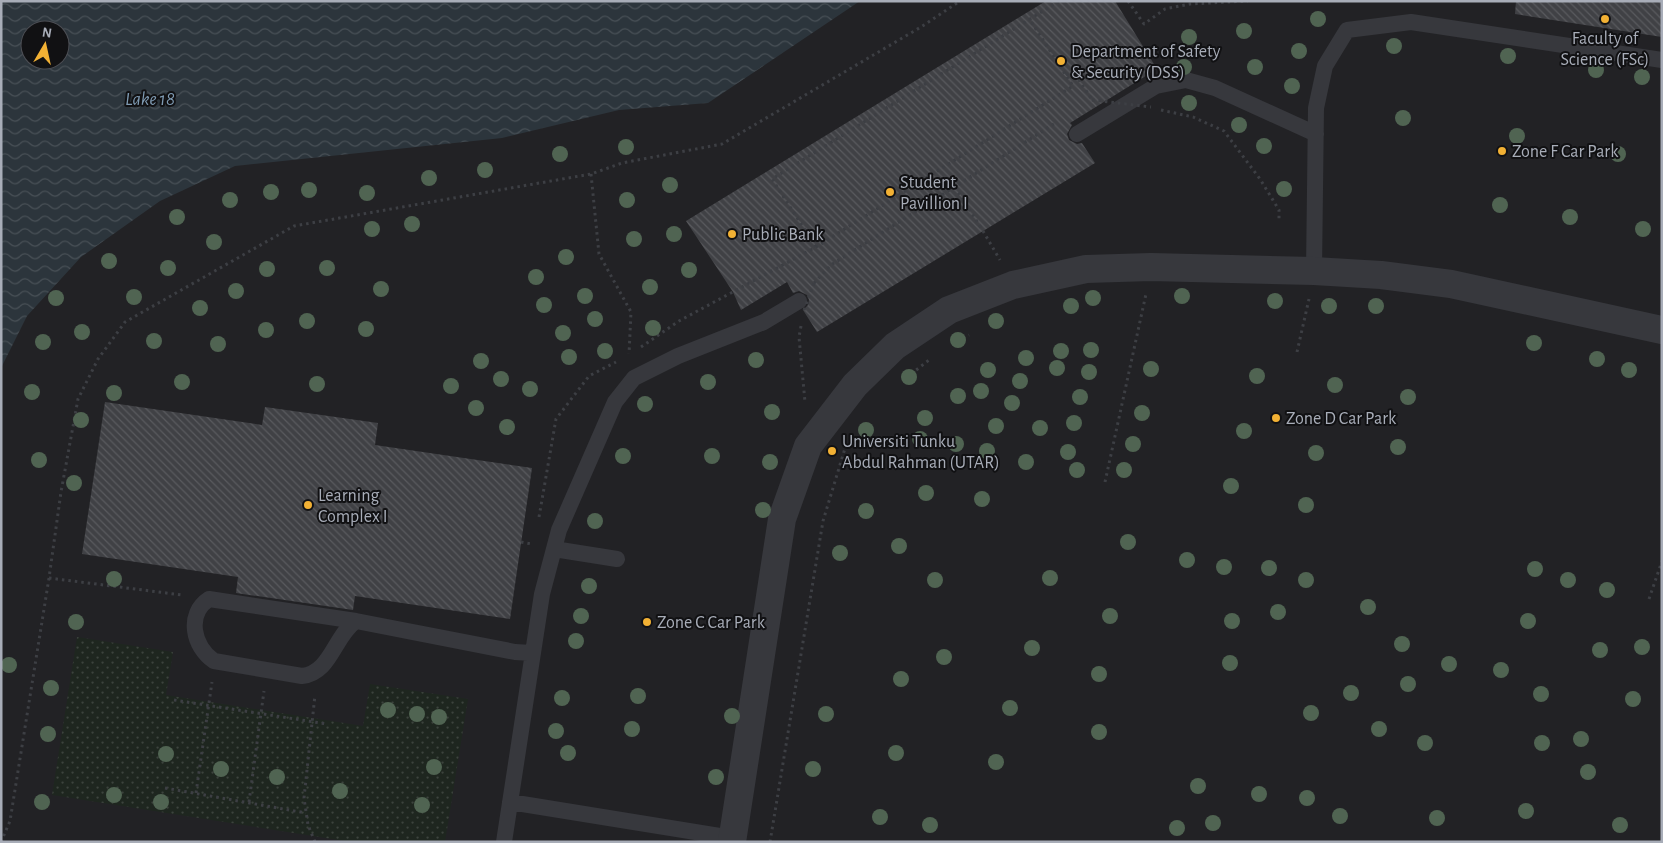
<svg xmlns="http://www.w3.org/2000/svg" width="1663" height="843" viewBox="0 0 1663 843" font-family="'Alegreya Sans',sans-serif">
  <defs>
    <pattern id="garden-dots" width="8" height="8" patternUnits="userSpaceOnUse" patternTransform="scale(1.25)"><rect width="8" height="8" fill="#1e261f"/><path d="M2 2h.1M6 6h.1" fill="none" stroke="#3c433d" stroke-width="1.8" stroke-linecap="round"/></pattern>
    <pattern id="water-waves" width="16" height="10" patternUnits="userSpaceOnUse" patternTransform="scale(1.25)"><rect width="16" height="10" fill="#2c353c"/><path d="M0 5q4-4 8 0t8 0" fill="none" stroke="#485056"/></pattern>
    <pattern id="building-back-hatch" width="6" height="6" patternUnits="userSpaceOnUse" patternTransform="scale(1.25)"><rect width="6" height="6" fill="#404145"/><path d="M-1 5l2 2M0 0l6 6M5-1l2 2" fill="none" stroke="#595a5e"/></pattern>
  </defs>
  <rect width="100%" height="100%" fill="#161618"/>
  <!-- built -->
  <path fill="#222225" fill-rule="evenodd" d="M1 1H1662V842H1ZM30 30H60V60H30Z"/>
  <!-- garden -->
  <path fill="url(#garden-dots)" d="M77 637 173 652 166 695 363 726 370 684 468 699 445 842H351L52 795Z"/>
  <!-- water -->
  <path fill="url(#water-waves)" fill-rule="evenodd" d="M1 1H860L708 103 619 110 502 138 235 166 160 201 81 257 27 316 1 368ZM30 30H60V60H30Z"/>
  <!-- building -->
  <path fill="url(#building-back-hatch)" d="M1046 1H1115L1157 69 1070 123 1072 125 1067 134 1069 140 1077 144 1082 143 1095 163 817 332 803 310 808 305 809 300 807 295 799 291 793 293 787 282 741 310 733 292 686 221Z
    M1516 1H1662V37L1515 14Z
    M105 402 262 425 265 407 378 423 375 445 532 468 510 619 355 596 353 610 236 593 238 577 82 554Z"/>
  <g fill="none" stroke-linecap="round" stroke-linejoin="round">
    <!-- path -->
    <path stroke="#3d3f44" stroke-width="3" stroke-dasharray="2.5 4" stroke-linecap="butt" d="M1128 1 1144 24 1165 9 1190 4 1248 1
      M1066 75 1072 70 1091 98
      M1161 110 1193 117 1224 131 1260 179 1279 210V221
      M591 174 599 254 631 312 629 354
      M955 187 983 231 1000 260
      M816 247 772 179 1059 1
      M814 283 831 265 1057 122
      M801 326 799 337 805 402
      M957 341 969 335
      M641 347 679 321 816 247 1073 86 1030 20
      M1297 352 1309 299
      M906 378 929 360
      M1105 482 1146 294
      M539 517 556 419 589 376 616 362
      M521 542 532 544
      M49 578 182 595
      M1649 599 1662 561
      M174 700 327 724
      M165 788 306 813
      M196 793 212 682
      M249 802 264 691
      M1 842 10 821 49 578 61 492 78 399 98 359 125 322 294 226 591 174 622 163 722 144 921 27 960 1
      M315 842 308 825 304 798 315 695
      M770 842 823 521 846 445"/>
    <!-- lane -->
    <path stroke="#37383d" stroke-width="16" d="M1077 134 1156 86 1186 80 1215 88 1316 134
      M1314 271 1316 108 1325 66 1347 30 1411 22 1662 60
      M554 549 617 559
      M356 621C334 636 331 673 302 676L214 661C193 647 186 614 209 599L356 621 515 652 532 653
      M510 802 732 838
      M504 842 542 594 559 530 615 402 634 378 678 356 764 322 799 301"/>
    <!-- street -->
    <path stroke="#37383d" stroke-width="28" d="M732 842 782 519 808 446 855 385 895 346 949 310 1013 285 1086 269 1151 267 1314 271 1381 275 1451 284 1662 330"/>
    <!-- path-bridge -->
    <path stroke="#3d3f44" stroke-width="3" stroke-dasharray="2.5 4" stroke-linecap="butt" d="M1092 100 1151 107
      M804 310 814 283"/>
  </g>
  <!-- trees -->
  <g fill="#506452">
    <circle cx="1318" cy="19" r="8"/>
    <circle cx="1244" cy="31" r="8"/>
    <circle cx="1189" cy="37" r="8"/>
    <circle cx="1394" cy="46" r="8"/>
    <circle cx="1299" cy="51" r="8"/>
    <circle cx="1508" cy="56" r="8"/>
    <circle cx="1184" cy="67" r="8"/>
    <circle cx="1255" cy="67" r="8"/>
    <circle cx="1596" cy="70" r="8"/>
    <circle cx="1642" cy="77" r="8"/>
    <circle cx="1292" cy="86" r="8"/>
    <circle cx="1189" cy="103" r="8"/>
    <circle cx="1403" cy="118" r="8"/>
    <circle cx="1239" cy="125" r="8"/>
    <circle cx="1517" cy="136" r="8"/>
    <circle cx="1264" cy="146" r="8"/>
    <circle cx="626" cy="147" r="8"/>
    <circle cx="560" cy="154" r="8"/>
    <circle cx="1618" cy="154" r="8"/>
    <circle cx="485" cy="170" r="8"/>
    <circle cx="429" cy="178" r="8"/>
    <circle cx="670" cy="185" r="8"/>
    <circle cx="1284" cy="189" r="8"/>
    <circle cx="309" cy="190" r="8"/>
    <circle cx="271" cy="192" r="8"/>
    <circle cx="367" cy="193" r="8"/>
    <circle cx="230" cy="200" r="8"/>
    <circle cx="627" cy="200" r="8"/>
    <circle cx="1500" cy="205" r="8"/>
    <circle cx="177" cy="217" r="8"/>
    <circle cx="1570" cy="217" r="8"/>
    <circle cx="412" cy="224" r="8"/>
    <circle cx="372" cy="229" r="8"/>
    <circle cx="1643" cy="229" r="8"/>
    <circle cx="674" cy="234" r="8"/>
    <circle cx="634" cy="239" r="8"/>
    <circle cx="214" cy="242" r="8"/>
    <circle cx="566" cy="257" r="8"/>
    <circle cx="109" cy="261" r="8"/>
    <circle cx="168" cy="268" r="8"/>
    <circle cx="327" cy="268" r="8"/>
    <circle cx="267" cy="269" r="8"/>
    <circle cx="689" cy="270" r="8"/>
    <circle cx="536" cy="277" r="8"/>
    <circle cx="650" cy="287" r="8"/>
    <circle cx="381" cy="289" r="8"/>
    <circle cx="236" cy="291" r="8"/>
    <circle cx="585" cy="296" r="8"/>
    <circle cx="1182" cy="296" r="8"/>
    <circle cx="134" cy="297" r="8"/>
    <circle cx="56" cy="298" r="8"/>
    <circle cx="1093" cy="298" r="8"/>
    <circle cx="1275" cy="301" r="8"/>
    <circle cx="544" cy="305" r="8"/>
    <circle cx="1071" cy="306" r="8"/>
    <circle cx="1329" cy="306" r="8"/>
    <circle cx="1376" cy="306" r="8"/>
    <circle cx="200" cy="308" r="8"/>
    <circle cx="595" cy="319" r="8"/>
    <circle cx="307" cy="321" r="8"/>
    <circle cx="996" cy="321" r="8"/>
    <circle cx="653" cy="328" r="8"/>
    <circle cx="366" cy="329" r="8"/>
    <circle cx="266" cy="330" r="8"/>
    <circle cx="82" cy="332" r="8"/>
    <circle cx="563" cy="333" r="8"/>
    <circle cx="958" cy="340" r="8"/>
    <circle cx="154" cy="341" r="8"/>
    <circle cx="43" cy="342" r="8"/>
    <circle cx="1534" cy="343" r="8"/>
    <circle cx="218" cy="344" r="8"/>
    <circle cx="1091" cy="350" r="8"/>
    <circle cx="605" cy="351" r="8"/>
    <circle cx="1061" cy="351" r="8"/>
    <circle cx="569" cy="357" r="8"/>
    <circle cx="1026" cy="358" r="8"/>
    <circle cx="1597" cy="359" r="8"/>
    <circle cx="756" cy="360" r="8"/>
    <circle cx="481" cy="361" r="8"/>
    <circle cx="1057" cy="368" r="8"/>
    <circle cx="1151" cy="369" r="8"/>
    <circle cx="988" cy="370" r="8"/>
    <circle cx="1629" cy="370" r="8"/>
    <circle cx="1089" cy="372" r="8"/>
    <circle cx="1257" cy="376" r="8"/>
    <circle cx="909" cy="377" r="8"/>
    <circle cx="501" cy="379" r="8"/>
    <circle cx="1020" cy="381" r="8"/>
    <circle cx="182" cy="382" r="8"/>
    <circle cx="708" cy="382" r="8"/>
    <circle cx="317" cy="384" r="8"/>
    <circle cx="1335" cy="385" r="8"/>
    <circle cx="451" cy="386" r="8"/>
    <circle cx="530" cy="389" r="8"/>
    <circle cx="981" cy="391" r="8"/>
    <circle cx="32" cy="392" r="8"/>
    <circle cx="114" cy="393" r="8"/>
    <circle cx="958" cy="396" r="8"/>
    <circle cx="1080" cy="397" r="8"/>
    <circle cx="1408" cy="397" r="8"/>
    <circle cx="1012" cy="403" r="8"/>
    <circle cx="645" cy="404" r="8"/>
    <circle cx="476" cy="408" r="8"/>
    <circle cx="772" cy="412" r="8"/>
    <circle cx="1142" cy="413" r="8"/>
    <circle cx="925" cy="418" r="8"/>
    <circle cx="81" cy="420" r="8"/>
    <circle cx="1074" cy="423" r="8"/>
    <circle cx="996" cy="426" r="8"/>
    <circle cx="507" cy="427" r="8"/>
    <circle cx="1040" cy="428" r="8"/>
    <circle cx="866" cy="430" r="8"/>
    <circle cx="1244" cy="431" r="8"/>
    <circle cx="920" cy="439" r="8"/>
    <circle cx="956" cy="444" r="8"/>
    <circle cx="1133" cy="444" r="8"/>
    <circle cx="1398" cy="447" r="8"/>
    <circle cx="987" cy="451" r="8"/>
    <circle cx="1068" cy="452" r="8"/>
    <circle cx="1316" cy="453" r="8"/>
    <circle cx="623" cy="456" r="8"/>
    <circle cx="712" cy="456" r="8"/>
    <circle cx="39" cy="460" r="8"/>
    <circle cx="770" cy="462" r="8"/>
    <circle cx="1026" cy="462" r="8"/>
    <circle cx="1077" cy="470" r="8"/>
    <circle cx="1124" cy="470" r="8"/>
    <circle cx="74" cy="483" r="8"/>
    <circle cx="1231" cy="486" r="8"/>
    <circle cx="926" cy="493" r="8"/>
    <circle cx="982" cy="499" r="8"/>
    <circle cx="1306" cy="505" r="8"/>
    <circle cx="763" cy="510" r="8"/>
    <circle cx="866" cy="511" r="8"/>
    <circle cx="595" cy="521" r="8"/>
    <circle cx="1128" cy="542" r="8"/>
    <circle cx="899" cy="546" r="8"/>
    <circle cx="840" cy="553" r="8"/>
    <circle cx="1187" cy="560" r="8"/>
    <circle cx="1224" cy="567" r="8"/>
    <circle cx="1269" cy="568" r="8"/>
    <circle cx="1535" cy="569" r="8"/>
    <circle cx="1050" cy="578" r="8"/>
    <circle cx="114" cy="579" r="8"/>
    <circle cx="935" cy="580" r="8"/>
    <circle cx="1306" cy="580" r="8"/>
    <circle cx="1568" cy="580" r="8"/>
    <circle cx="589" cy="586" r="8"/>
    <circle cx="1607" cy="590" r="8"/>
    <circle cx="1368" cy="607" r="8"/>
    <circle cx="1278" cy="612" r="8"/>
    <circle cx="581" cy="616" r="8"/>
    <circle cx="1110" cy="616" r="8"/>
    <circle cx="1232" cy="621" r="8"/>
    <circle cx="1528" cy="621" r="8"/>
    <circle cx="76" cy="622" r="8"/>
    <circle cx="576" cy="641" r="8"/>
    <circle cx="1402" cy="644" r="8"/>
    <circle cx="1642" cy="647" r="8"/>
    <circle cx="1032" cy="648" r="8"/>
    <circle cx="1600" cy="650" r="8"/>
    <circle cx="944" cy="657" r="8"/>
    <circle cx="1230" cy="663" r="8"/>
    <circle cx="1449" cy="664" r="8"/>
    <circle cx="9" cy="665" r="8"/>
    <circle cx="1501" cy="670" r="8"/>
    <circle cx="1099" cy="674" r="8"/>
    <circle cx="901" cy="679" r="8"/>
    <circle cx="1408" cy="684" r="8"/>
    <circle cx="51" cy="688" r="8"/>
    <circle cx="1351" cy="693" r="8"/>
    <circle cx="1541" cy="694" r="8"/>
    <circle cx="638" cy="696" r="8"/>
    <circle cx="562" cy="698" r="8"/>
    <circle cx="1633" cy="699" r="8"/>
    <circle cx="1010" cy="708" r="8"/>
    <circle cx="388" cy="710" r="8"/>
    <circle cx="1311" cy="713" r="8"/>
    <circle cx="417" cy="714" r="8"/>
    <circle cx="826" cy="714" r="8"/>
    <circle cx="732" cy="716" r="8"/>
    <circle cx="439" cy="717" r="8"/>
    <circle cx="632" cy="729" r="8"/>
    <circle cx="1379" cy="729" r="8"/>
    <circle cx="556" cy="731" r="8"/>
    <circle cx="1099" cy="732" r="8"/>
    <circle cx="48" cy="734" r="8"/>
    <circle cx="1581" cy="739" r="8"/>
    <circle cx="1425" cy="743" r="8"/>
    <circle cx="1542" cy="743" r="8"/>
    <circle cx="568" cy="753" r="8"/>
    <circle cx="896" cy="753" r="8"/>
    <circle cx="166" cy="754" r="8"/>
    <circle cx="996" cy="762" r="8"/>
    <circle cx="434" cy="767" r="8"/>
    <circle cx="221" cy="769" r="8"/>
    <circle cx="813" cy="769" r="8"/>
    <circle cx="1588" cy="772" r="8"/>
    <circle cx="277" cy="777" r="8"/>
    <circle cx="716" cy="777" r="8"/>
    <circle cx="1198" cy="786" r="8"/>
    <circle cx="340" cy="791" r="8"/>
    <circle cx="1259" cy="794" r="8"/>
    <circle cx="114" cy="795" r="8"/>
    <circle cx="1307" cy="798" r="8"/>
    <circle cx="42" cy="802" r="8"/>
    <circle cx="161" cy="802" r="8"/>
    <circle cx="422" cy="805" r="8"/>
    <circle cx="1526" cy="811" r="8"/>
    <circle cx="1340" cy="816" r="8"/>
    <circle cx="880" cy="817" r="8"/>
    <circle cx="1437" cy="818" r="8"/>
    <circle cx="1213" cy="823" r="8"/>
    <circle cx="930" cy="825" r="8"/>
    <circle cx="1620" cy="825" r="8"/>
    <circle cx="1177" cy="828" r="8"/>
  </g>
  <!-- markers -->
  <g fill="#f2b134" stroke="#111113" stroke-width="2">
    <circle cx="1605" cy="19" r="5"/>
    <circle cx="1061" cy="61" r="5"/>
    <circle cx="1502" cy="151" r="5"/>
    <circle cx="890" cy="192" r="5"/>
    <circle cx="732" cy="234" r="5"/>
    <circle cx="1276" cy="418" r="5"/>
    <circle cx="832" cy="451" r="5"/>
    <circle cx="308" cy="505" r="5"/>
    <circle cx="647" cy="622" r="5"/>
  </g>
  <g text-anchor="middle" stroke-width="4" stroke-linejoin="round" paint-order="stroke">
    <!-- poi labels -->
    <g font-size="18" fill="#a8adb8" stroke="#111113" text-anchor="start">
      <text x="1605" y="44" text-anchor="middle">Faculty of<tspan x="1605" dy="21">Science (FSc)</tspan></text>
      <text x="1071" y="57">Department of Safety<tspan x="1071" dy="21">&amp; Security (DSS)</tspan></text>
      <text x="1512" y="157">Zone F Car Park</text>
      <text x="900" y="188">Student<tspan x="900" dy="21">Pavillion I</tspan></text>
      <text x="742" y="240">Public Bank</text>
      <text x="1286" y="424">Zone D Car Park</text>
      <text x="842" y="447">Universiti Tunku<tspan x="842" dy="21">Abdul Rahman (UTAR)</tspan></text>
      <text x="318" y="501">Learning<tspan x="318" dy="21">Complex I</tspan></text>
      <text x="657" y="628">Zone C Car Park</text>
    </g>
    <!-- water labels -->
    <g font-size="19" font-style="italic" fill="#7f9bb3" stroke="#111113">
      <text x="150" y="105">Lake 18</text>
    </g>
  </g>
  <!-- border -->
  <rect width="1663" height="843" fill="none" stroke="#a8adb8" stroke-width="5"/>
  <!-- north arrow -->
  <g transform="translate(45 45) rotate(9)"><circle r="24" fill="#111113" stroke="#4d4f55"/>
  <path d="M0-4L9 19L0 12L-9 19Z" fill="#f2b134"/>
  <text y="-8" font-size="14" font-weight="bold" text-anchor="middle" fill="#a8adb8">N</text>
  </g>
</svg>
